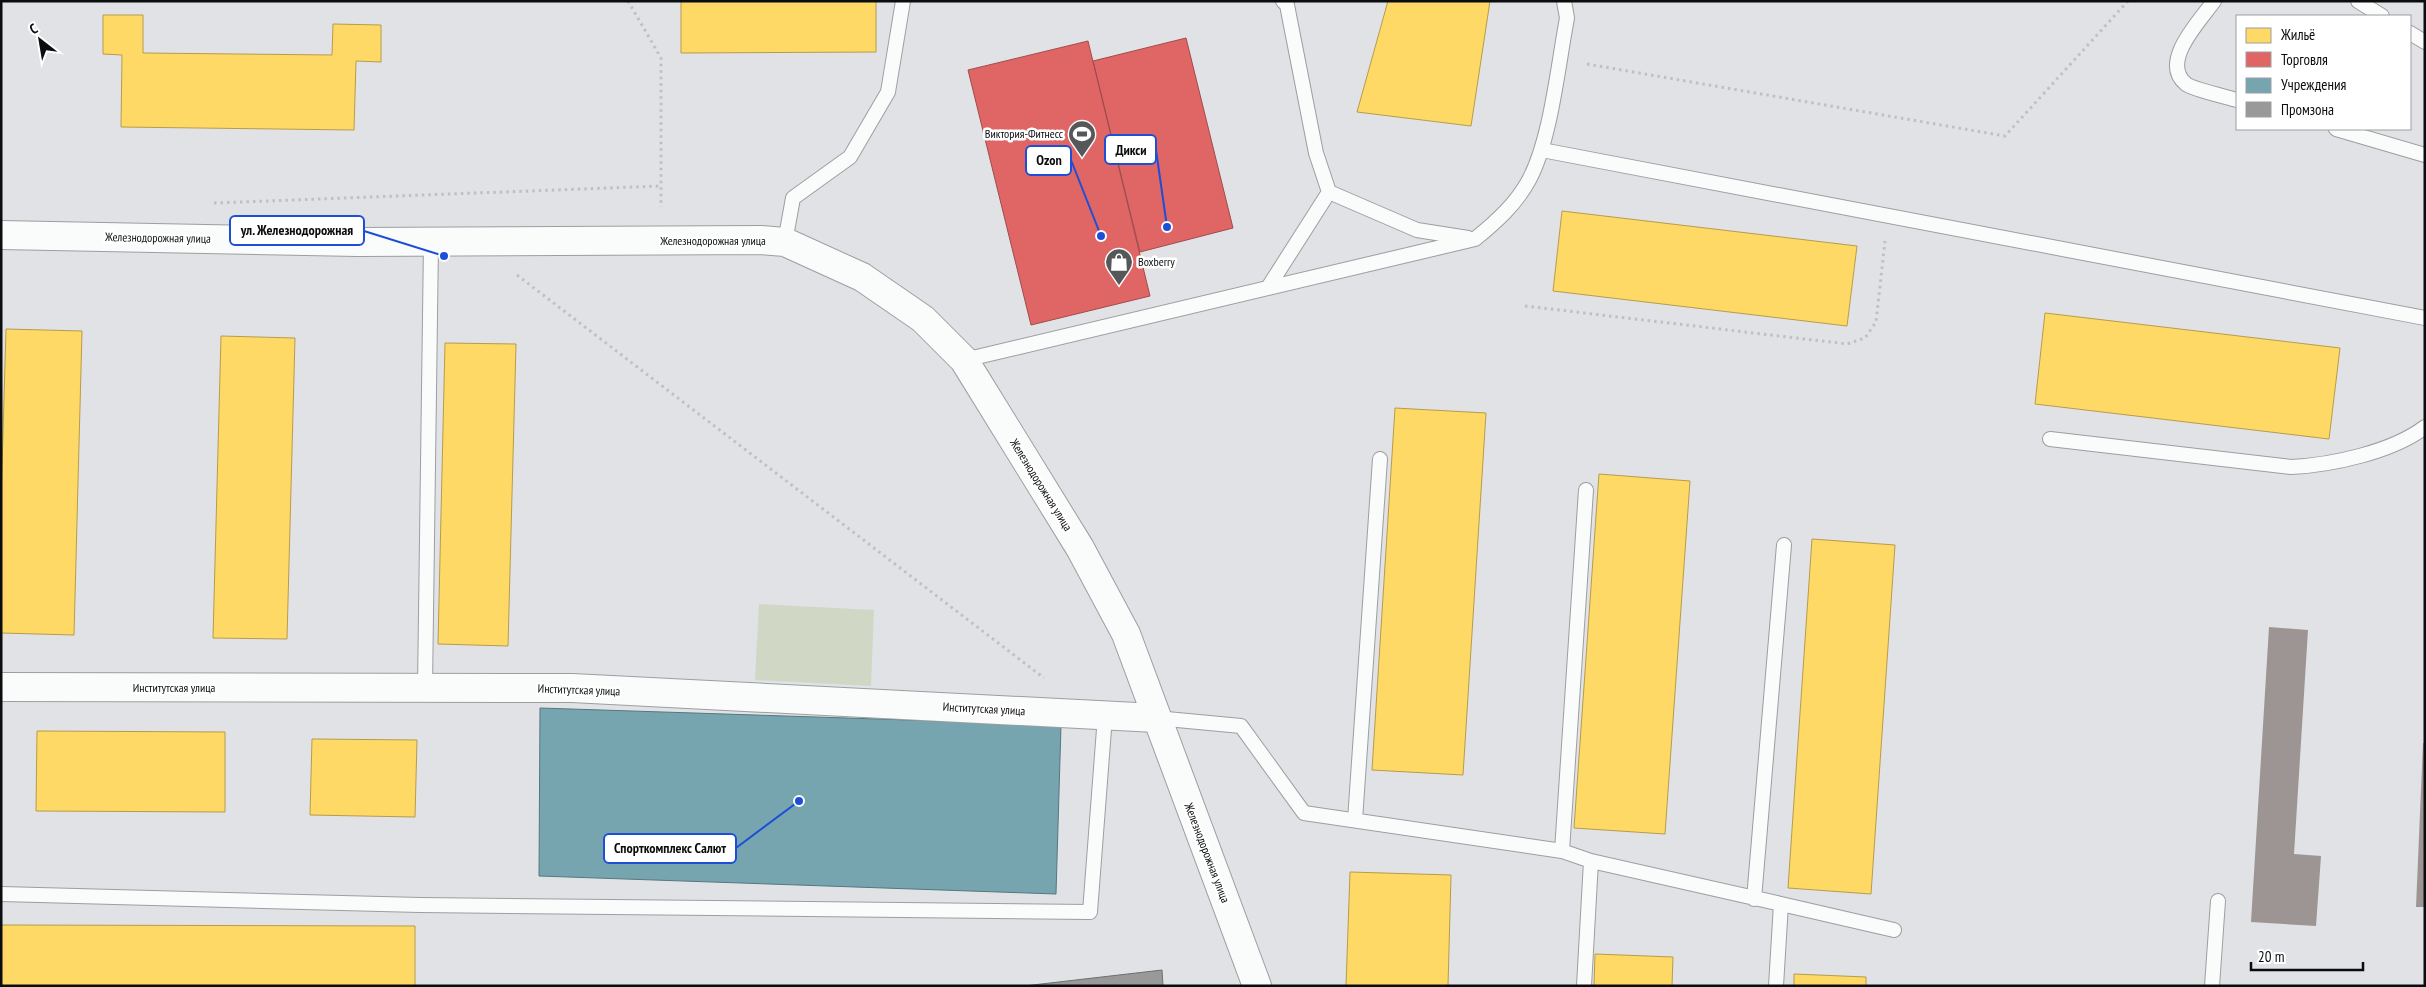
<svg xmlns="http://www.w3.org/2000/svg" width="2426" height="987" viewBox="0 0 2426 987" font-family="'PT Sans Narrow',sans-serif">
  <rect width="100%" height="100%" fill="#e0e2e5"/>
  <!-- green -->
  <path fill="#d0d7c5" d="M759 604 874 610 871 686 755 680Z"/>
  <!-- homes -->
  <path fill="#ffd966" stroke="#b69c4c" d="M681 1H876V52L681 53Z
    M1388 1H1490L1471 126 1357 112Z
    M103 15H143V53L332 55 333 24 381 25V62L356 61 354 130 121 127 122 55 103 54Z
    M1562 211 1857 246 1847 326 1553 291Z
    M2045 313 2340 348 2329 439 2035 404Z
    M6 329 82 331 74 635 1 633V503Z
    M221 336 295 338 287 639 213 638Z
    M445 343 516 344 508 646 438 644Z
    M1395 408 1486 413 1463 775 1372 770Z
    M1599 474 1690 481 1665 834 1574 828Z
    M1812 539 1895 545 1871 894 1788 888Z
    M37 731 225 732V812L36 811Z
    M312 739 417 740 415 817 310 815Z
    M1350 872 1451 875 1448 986H1346Z
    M1 925 415 926V986H1Z
    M1595 954 1673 957 1672 986H1594Z
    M1794 974 1866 977V986H1794Z"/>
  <!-- shops -->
  <path fill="#e06666" stroke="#a04b4c" d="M1186 38 1233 228 1140 252 1093 61Z
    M1088 41 1150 296 1031 325 968 70Z"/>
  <!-- public -->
  <path fill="#76a5af" stroke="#56777f" d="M540 708 1061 725 1056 894 539 876Z"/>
  <!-- industry -->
  <path fill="#999" stroke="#6e6f6f" d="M1162 970 1163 986H1024Z"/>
  <!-- building -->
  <path fill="#9d9594" d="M2269 627 2308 630 2294 854 2321 856 2316 926 2251 922Z
    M2423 743H2425V907H2416Z"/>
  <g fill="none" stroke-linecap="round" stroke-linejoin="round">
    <!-- service casing -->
    <g stroke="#9c9ea0" stroke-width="16">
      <path id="service" d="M1283 1 1287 5 1316 153 1329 192 1417 230 1468 238
        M2214 1C2200 21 2159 62 2186 84 2192 89 2227 97 2237 100
        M2358 1 2382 16
        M2410 33 2425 42
        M2336 129 2425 155
        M1542 150 2425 318
        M785 242 793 198 850 157 888 92 903 1
        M1269 286 1329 192
        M964 360 1475 239C1496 222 1516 204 1529 180 1551 139 1558 65 1567 18L1564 1
        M2050 439 2291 467C2332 465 2392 452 2425 427
        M425 688 431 242
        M1156 718 1241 726 1304 813 1562 851 1591 861 1584 986
        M1355 820 1380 459
        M1562 851 1586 490
        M1591 861 1781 904
        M1 894 420 905 1090 912 1105 716
        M1754 899 1784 545
        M1776 986 1781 904 1894 930
        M2212 986 2218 901"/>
    </g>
    <!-- minor casing -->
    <g stroke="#9c9ea0" stroke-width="30">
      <path id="minor" d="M1 687 572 688 1156 718"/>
    </g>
    <!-- tertiary casing -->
    <g stroke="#9c9ea0" stroke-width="30">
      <path id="tertiary" d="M1 235 357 242 761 240 785 242 862 277 923 319 964 360 1080 548 1126 634 1257 986"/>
    </g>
    <!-- path -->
    <path stroke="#bfc0c1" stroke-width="3" stroke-dasharray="2.5 4" stroke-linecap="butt" d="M628 1 661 58V207
      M1587 64 2005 136 2128 1
      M214 203 661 186
      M517 275 1044 678
      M1525 306 1847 344 1865 338 1876 322 1885 241"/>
    <!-- service -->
    <use href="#service" stroke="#fafbfb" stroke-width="14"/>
    <!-- minor -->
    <use href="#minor" stroke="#fafbfb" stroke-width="28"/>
    <!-- tertiary -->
    <use href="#tertiary" stroke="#fafbfb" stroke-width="28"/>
  </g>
  <!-- icons -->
  <defs>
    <g id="stadium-pin" transform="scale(1.4375)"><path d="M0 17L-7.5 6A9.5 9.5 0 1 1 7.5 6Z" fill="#565759" stroke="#fff"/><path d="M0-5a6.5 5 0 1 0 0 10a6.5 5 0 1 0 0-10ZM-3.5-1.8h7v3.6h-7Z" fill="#fff"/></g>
    <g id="shop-pin" transform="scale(1.4375)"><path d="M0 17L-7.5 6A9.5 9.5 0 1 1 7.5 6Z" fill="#565759" stroke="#fff"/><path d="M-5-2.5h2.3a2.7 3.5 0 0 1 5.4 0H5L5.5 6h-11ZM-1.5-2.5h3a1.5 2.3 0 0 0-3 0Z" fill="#fff"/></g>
  </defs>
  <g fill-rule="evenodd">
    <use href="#stadium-pin" x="1082" y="134"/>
    <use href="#shop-pin" x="1119" y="262"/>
  </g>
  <g text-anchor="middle" stroke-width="5" stroke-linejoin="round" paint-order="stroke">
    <!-- poi labels -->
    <g font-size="12" fill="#0b0c0e" stroke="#fff" text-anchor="end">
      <text x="1063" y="138">Виктория-Фитнесс</text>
      <text x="1138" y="266" text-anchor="start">Boxberry</text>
    </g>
    <!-- street labels -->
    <g font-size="12" fill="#0b0c0e" stroke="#fff">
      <text transform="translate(158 238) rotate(1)" y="4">Железнодорожная улица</text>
      <text x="713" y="245">Железнодорожная улица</text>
      <text transform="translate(1041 485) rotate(58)" y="4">Железнодорожная улица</text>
      <text x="174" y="692">Институтская улица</text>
      <text transform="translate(579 690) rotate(2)" y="4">Институтская улица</text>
      <text transform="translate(984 709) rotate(3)" y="4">Институтская улица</text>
      <text transform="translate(1207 853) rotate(69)" y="4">Железнодорожная улица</text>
    </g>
  </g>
  <!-- callouts -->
  <path fill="none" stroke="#1d4ed8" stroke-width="2" d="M1167 227L1156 150M1101 236L1071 160M444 256L364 231M799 801L736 848"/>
  <g fill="#1d4ed8" stroke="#fff" stroke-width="2">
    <circle cx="1167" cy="227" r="5"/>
    <circle cx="1101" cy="236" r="5"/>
    <circle cx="444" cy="256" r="5"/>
    <circle cx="799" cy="801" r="5"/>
  </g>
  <g fill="#fff" stroke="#1d4ed8" stroke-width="2">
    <rect x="1105" y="135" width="51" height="29" rx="5"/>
    <rect x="1026" y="146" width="45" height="29" rx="5"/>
    <rect x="230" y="216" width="134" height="29" rx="5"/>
    <rect x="604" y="834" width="132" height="29" rx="5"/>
  </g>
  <g font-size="14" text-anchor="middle" font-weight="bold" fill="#0b0c0e">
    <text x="1131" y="155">Дикси</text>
    <text x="1049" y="165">Ozon</text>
    <text x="297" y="235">ул. Железнодорожная</text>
    <text x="670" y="853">Спорткомплекс Салют</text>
  </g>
  <!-- border -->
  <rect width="2426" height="987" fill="none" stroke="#0b0c0e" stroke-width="5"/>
  <!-- legend -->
  <rect x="2236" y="15" width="175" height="115" fill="#ffffff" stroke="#9d9e9f"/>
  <rect x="2246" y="28" width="25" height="15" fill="#ffd966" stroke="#9d9e9f"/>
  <text x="2281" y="40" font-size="15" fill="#0b0c0e">Жильё</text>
  <rect x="2246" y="52" width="25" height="15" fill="#e06666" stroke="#9d9e9f"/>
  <text x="2281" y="65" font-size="15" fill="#0b0c0e">Торговля</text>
  <rect x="2246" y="78" width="25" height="15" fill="#76a5af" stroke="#9d9e9f"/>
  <text x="2281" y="90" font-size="15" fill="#0b0c0e">Учреждения</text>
  <rect x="2246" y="102" width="25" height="15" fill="#999999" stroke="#9d9e9f"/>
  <text x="2281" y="115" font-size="15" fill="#0b0c0e">Промзона</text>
  <!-- north arrow -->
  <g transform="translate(40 40) rotate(329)" stroke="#ffffff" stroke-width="4" paint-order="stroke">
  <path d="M0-4L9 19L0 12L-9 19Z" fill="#0b0c0e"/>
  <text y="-8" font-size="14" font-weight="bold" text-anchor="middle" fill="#0b0c0e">С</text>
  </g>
  <!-- scale -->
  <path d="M2251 962v8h112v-8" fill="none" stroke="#0b0c0e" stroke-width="2.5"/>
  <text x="2258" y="962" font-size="15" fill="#0b0c0e" stroke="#ffffff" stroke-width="4" paint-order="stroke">20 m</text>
</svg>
